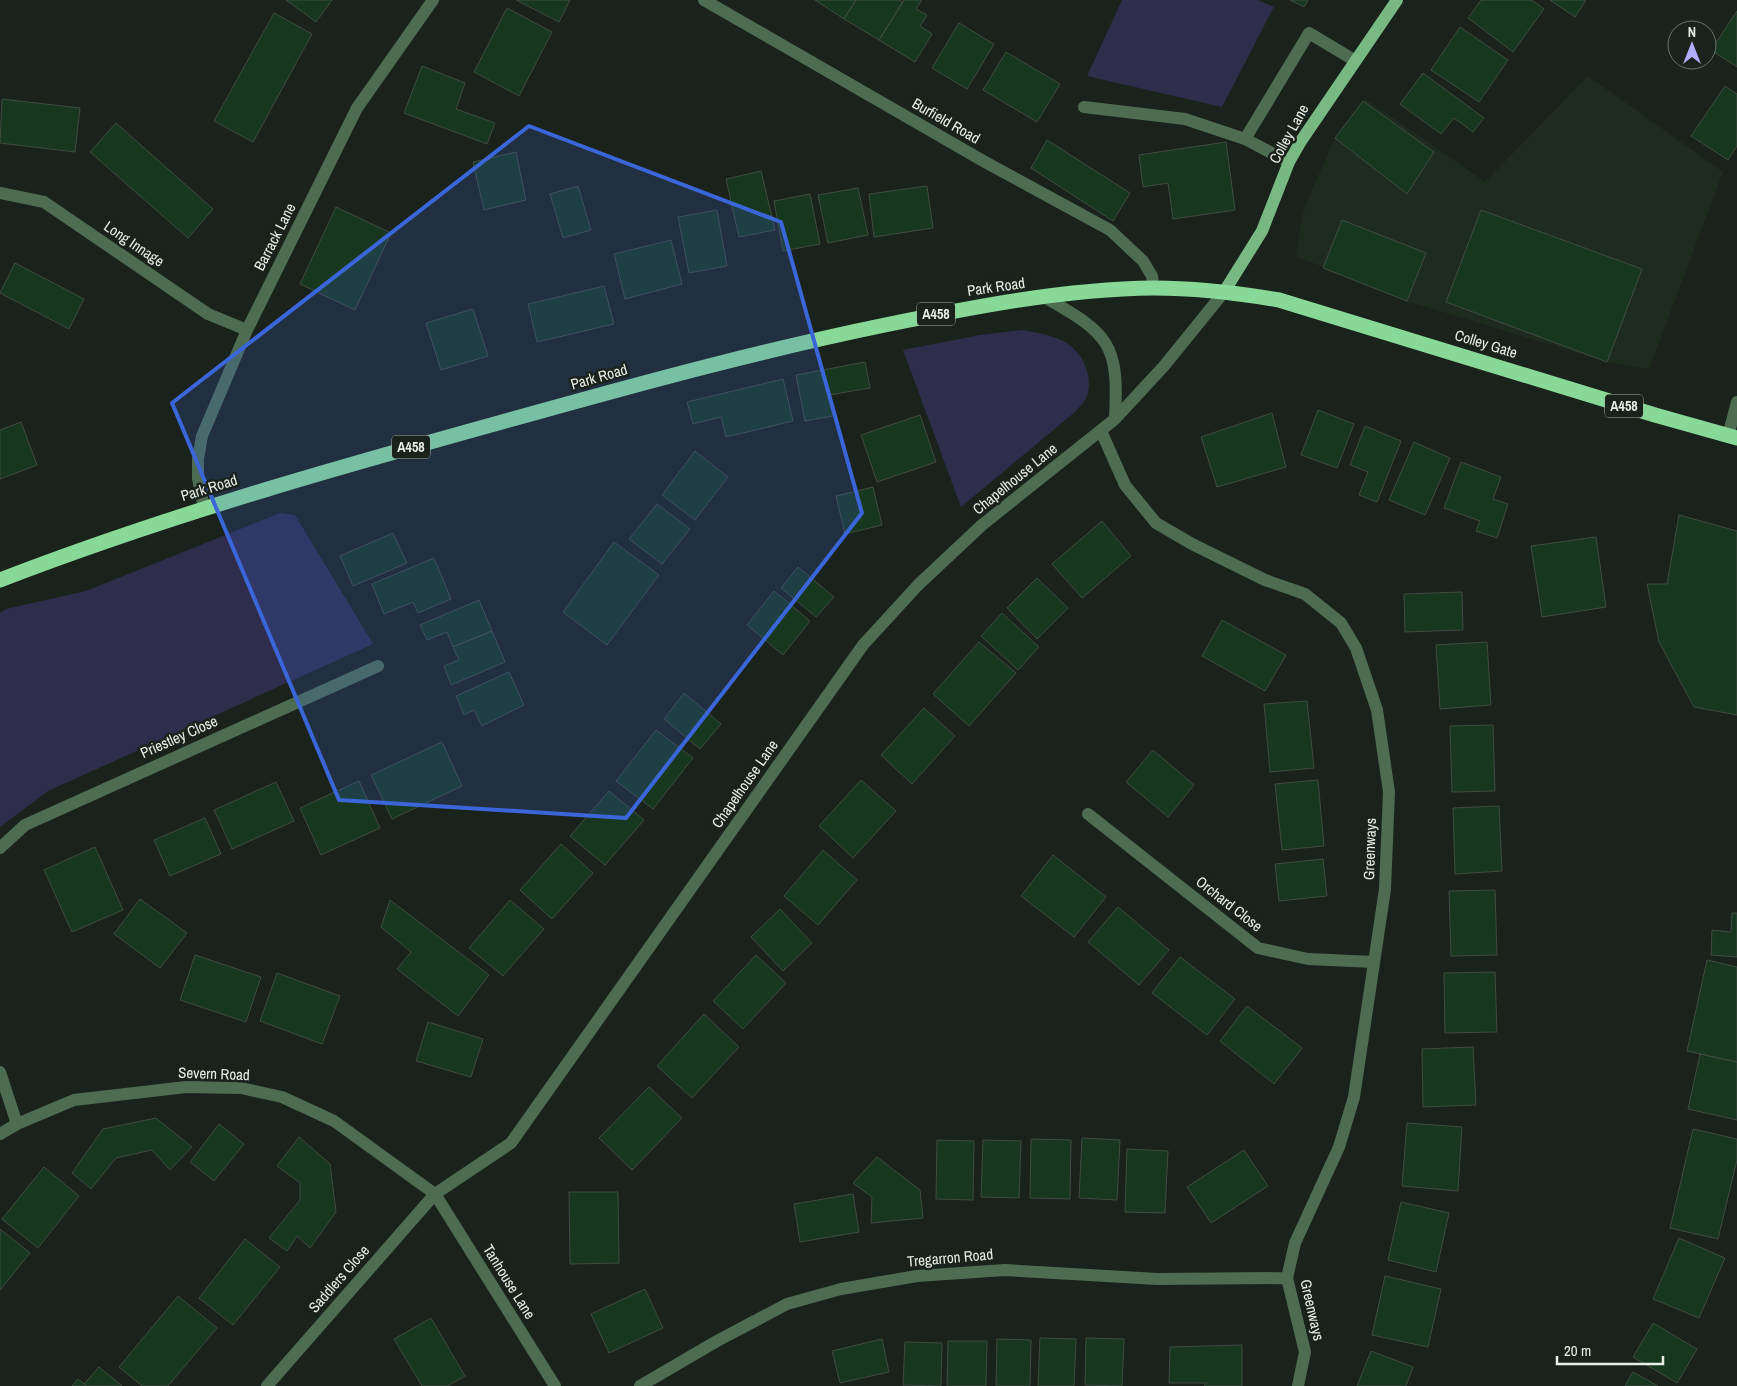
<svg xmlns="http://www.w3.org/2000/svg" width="1737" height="1386" viewBox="0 0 1737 1386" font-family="'Archivo Narrow',sans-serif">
  <rect width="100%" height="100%" fill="#1a231b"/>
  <!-- built -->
  <path fill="#1e2c20" d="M1588 76 1723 172 1649 369 1607 362 1407 301 1296 256 1303 213 1313 188 1335 138 1363 101 1366 99 1485 182Z"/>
  <!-- green -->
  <path fill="#2e2e4c" d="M1122 0H1258L1274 7 1222 107 1087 76Z
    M1023 330C1038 333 1055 335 1068 344 1084 355 1093 377 1087 396 1085 402 1079 407 1075 412L961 507 903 350 980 335Z
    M280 513 295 515 373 644 48 791 0 827V613L6 609 86 591Z"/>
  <!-- building -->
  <path fill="#17381e" stroke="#414b42" d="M286 0H332L316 22Z
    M516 0H570L559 22Z
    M815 0H856L844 19Z
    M856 0H899L903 2 879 40 844 19Z
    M904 0H922L916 9 927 15 920 26 932 34 915 62 879 40Z
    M1290 0H1308L1304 7Z
    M1481 0H1532L1544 9 1513 52 1468 18Z
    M1550 0H1586L1575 17Z
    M507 8 552 32 519 96 474 72Z
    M1737 11V67L1711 50Z
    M274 13 312 34 253 142 214 121Z
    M959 23 994 44 967 89 932 68Z
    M1460 27 1508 60 1479 102 1431 70Z
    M1006 52 1060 84 1037 122 983 90Z
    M422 66 465 83 456 109 495 123 487 144 404 113Z
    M1423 73 1484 118 1473 132 1454 118 1441 134 1400 104Z
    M1725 86 1737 94V146L1728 160 1691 136Z
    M2 99 80 108 75 152 0 143Z
    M1363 101 1434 152 1407 194 1335 138Z
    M116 123 213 209 188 238 90 152Z
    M1047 140 1130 193 1113 221 1031 168Z
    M1226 142 1235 210 1173 219 1168 183 1143 187 1139 155Z
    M516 152 526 200 484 210 473 162Z
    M761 171 775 230 739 237 726 179Z
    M578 186 591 230 563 238 550 194Z
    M927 186 933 228 874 237 869 194Z
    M858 188 868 235 828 243 818 195Z
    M810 194 820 244 783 251 774 201Z
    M336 207 391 233 355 310 300 284Z
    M717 210 727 266 689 273 678 217Z
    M1481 210 1642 269 1607 362 1446 302Z
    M1342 220 1426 253 1407 301 1323 268Z
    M671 240 682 284 625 299 614 254Z
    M15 263 84 299 69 329 0 293Z
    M604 286 614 324 537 342 528 304Z
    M473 309 488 356 441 370 426 323Z
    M865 362 870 388 829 395 833 416 805 421 796 375Z
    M783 379 793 421 726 437 721 417 693 424 687 402Z
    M1318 410 1354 424 1337 468 1301 455Z
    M1272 413 1286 467 1217 487 1201 437Z
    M920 415 936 462 877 482 861 435Z
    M21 422 37 465 0 479V430Z
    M1365 426 1401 441 1377 502 1359 495 1368 472 1350 465Z
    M1414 442 1450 458 1425 515 1389 500Z
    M695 451 728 477 695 520 662 495Z
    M1461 462 1501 477 1493 499 1508 504 1497 538 1476 531 1480 521 1444 508Z
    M873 487 882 525 845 534 836 496Z
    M657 504 690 529 662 564 629 539Z
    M1679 515 1737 531V715L1694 707 1659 642 1647 584H1667Z
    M1102 521 1131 556 1082 598 1052 564Z
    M393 533 407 563 353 586 340 556Z
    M1596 537 1606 607 1542 617 1531 546Z
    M614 542 659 575 607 645 563 612Z
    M434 558 451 599 418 613 413 602 384 614 372 584Z
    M798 567 834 597 816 617 781 588Z
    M1037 578 1068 608 1037 639 1007 608Z
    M774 591 810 621 783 655 747 625Z
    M1462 592 1463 630 1405 632 1404 594Z
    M479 600 492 631 453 647 447 632 427 640 420 625Z
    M1002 613 1039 647 1018 670 981 636Z
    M1222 620 1286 655 1265 691 1202 656Z
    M492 631 505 662 451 685 444 666 459 660 453 647Z
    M979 642 1016 673 969 726 933 694Z
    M1487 642 1491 705 1440 709 1436 645Z
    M509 672 524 705 482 726 474 710 464 715 456 696Z
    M684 693 721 724 700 749 664 719Z
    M1307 701 1314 768 1270 772 1264 704Z
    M924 708 955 736 912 784 881 755Z
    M1493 725 1495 791 1452 792 1450 726Z
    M656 730 693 758 653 809 616 781Z
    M442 742 462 786 392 819 371 775Z
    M1153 750 1194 785 1168 817 1126 782Z
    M861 780 896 811 853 858 819 826Z
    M1318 780 1324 846 1282 850 1275 784Z
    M359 781 380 828 321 855 300 808Z
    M276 782 294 821 232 849 214 810Z
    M609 791 644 820 605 865 570 836Z
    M1499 806 1502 871 1455 874 1453 808Z
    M205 818 221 854 170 876 154 840Z
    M561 844 593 873 552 919 520 890Z
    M95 847 123 910 72 932 44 870Z
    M823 850 857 880 818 925 784 896Z
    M1053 855 1106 897 1074 937 1021 896Z
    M1323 859 1327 896 1279 901 1275 864Z
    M1495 890 1497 955 1451 956 1449 891Z
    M140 899 187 933 160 968 114 934Z
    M390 900 489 975 458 1016 397 969 411 952 381 927Z
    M510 900 544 929 503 976 469 948Z
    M1118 907 1169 950 1139 985 1088 942Z
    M780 909 812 943 783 971 751 937Z
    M1732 913H1737V957L1711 955 1712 930 1731 932Z
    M195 955 261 977 246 1022 180 1000Z
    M756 955 786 983 743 1029 713 1001Z
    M1180 957 1235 999 1207 1035 1152 993Z
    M1707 960 1737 967V1062L1687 1051Z
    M1495 972 1497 1032 1445 1033 1444 973Z
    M277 973 340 996 322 1044 260 1021Z
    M1247 1006 1302 1048 1274 1084 1220 1041Z
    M704 1014 739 1047 692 1098 657 1066Z
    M428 1022 483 1039 471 1077 416 1061Z
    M1473 1047 1476 1105 1423 1107 1422 1049Z
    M1700 1054 1737 1062V1120L1688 1109Z
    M649 1087 682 1118 632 1170 599 1138Z
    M156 1118 192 1147 170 1170 152 1150 116 1158 91 1189 72 1173 103 1129Z
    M1407 1123 1462 1127 1458 1191 1402 1186Z
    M219 1124 244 1144 214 1181 190 1162Z
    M1693 1129 1737 1139V1160L1718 1239 1670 1228Z
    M299 1137 330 1164 336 1212 310 1248 297 1236 287 1251 269 1238 300 1200V1183L277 1166Z
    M1082 1138 1120 1140 1117 1200 1079 1198Z
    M1031 1139 1071 1140 1070 1199 1030 1198Z
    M937 1140 974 1141 973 1200 936 1199Z
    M983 1140 1021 1141 1019 1198 981 1197Z
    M1127 1149 1168 1151 1165 1213 1125 1212Z
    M1244 1150 1268 1186 1211 1223 1187 1187Z
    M877 1157 920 1190 923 1218 871 1223 872 1197 853 1183Z
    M44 1167 79 1196 38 1248 2 1219Z
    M569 1192H618L619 1263 570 1264Z
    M853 1194 859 1232 800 1242 794 1204Z
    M1401 1202 1449 1213 1436 1272 1388 1260Z
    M0 1229 30 1253 0 1290Z
    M1679 1238 1725 1258 1699 1318 1653 1299Z
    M245 1239 280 1267 233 1325 199 1298Z
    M1385 1276 1441 1289 1428 1347 1372 1335Z
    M645 1289 663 1328 609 1353 591 1314Z
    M178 1296 217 1328 168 1386H142L119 1367Z
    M431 1318 465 1376 448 1386H422L394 1339Z
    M1653 1323 1697 1349 1677 1383 1633 1357Z
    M1040 1338 1076 1339 1074 1386H1038Z
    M1086 1338 1124 1339 1122 1386 1085 1385Z
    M882 1339 889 1372 840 1383 832 1351Z
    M997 1339 1031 1340 1030 1386H996Z
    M948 1341H987L986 1386H947Z
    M905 1342 942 1343 941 1386 903 1385Z
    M1242 1345V1386H1204L1207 1383H1169L1170 1347Z
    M1371 1351 1413 1367 1406 1386H1357Z
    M99 1367 122 1386H86L84 1384Z
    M1633 1372 1658 1386H1625Z
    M78 1379 84 1384 86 1386H72Z"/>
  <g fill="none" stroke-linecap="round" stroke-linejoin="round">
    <!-- minor -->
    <path stroke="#4d6c52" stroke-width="12" d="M704 0 985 162 1110 230 1143 261 1152 276 1154 288
      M1084 107 1185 119 1245 139 1289 162
      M1245 139 1309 33 1354 60
      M0 193 44 202 208 314 247 330
      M1044 297C1110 334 1119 344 1115 419
      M1101 431 1125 485 1156 523 1192 544 1265 580 1305 594 1341 623 1356 648 1377 710 1389 792 1385 889 1354 1097 1339 1147 1295 1243 1287 1278 1305 1352 1298 1386
      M1728 436 1737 402
      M204 508 198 478V459L202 436 247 330 357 108 433 0
      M1088 814 1258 948 1308 959 1374 962
      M0 848 25 825 378 666
      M0 1072 17 1124
      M0 1134 17 1124 74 1100 186 1087 241 1088 282 1097 334 1121 435 1194 555 1386
      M267 1386 435 1194 511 1143 863 645 918 585 982 525 1115 419 1164 366 1224 292
      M640 1386 717 1341 787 1304 841 1289 917 1276 1005 1270 1157 1279 1287 1278"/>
    <!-- major -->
    <path stroke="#78b983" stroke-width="12" d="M1224 292 1262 231 1289 162 1301 141 1397 0"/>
    <!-- highway -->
    <path stroke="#88d897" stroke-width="15" d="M0 580C176 512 357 462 538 412 653 380 768 349 885 325 973 307 1064 289 1154 288 1196 288 1238 293 1279 300L1655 415 1737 438"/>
  </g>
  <!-- marked area -->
  <path fill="#3b66da" fill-opacity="0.2" stroke="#3b66da" stroke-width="4" stroke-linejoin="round" d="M529 126 781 222 862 513 626 818 339 800 172 403Z"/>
  <g text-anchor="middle" stroke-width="5" stroke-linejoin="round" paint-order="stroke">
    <!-- shield labels -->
    <g fill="#1a231b" stroke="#aab0aa" stroke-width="1">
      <rect x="917" y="302.5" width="38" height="23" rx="4"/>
      <rect x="1605" y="394.5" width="38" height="23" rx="4"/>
      <rect x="392" y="435.5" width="38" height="23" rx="4"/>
    </g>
    <g font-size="14" font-weight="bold" fill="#e7ede7">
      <text x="936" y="319">A458</text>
      <text x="1624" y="411">A458</text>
      <text x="411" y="452">A458</text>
    </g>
    <!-- street labels -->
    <g font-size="15" fill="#e7ede7" stroke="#1a231b">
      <text transform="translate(946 121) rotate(30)" y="5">Burfield Road</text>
      <text transform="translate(1289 134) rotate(-61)" y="5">Colley Lane</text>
      <text transform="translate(275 237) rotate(-63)" y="5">Barrack Lane</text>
      <text transform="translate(134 244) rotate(34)" y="5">Long Innage</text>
      <text transform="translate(996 287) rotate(-8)" y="5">Park Road</text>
      <text transform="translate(1486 344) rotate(17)" y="5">Colley Gate</text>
      <text transform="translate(599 377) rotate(-16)" y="5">Park Road</text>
      <text transform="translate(1015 479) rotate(-39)" y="5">Chapelhouse Lane</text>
      <text transform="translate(209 488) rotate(-17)" y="5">Park Road</text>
      <text transform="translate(179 737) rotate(-24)" y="5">Priestley Close</text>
      <text transform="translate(745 784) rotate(-55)" y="5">Chapelhouse Lane</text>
      <text transform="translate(1370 849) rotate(-88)" y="5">Greenways</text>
      <text transform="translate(1229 904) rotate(38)" y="5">Orchard Close</text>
      <text transform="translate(214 1074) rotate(2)" y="5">Severn Road</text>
      <text transform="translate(950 1258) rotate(-5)" y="5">Tregarron Road</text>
      <text transform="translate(339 1279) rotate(-49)" y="5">Saddlers Close</text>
      <text transform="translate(509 1282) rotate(58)" y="5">Tanhouse Lane</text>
      <text transform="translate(1312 1310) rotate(77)" y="5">Greenways</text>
    </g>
  </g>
  <!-- north arrow -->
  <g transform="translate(1692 45)"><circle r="24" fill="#1a231b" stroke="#6c746d"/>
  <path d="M0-4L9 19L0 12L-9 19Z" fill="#aeaefa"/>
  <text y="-8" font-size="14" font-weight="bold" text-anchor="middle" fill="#e7ede7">N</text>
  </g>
  <!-- scale -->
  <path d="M1557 1356v8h106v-8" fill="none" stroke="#e7ede7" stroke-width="2.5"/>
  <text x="1564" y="1356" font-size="15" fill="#e7ede7" stroke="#1a231b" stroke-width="4" paint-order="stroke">20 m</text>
</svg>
